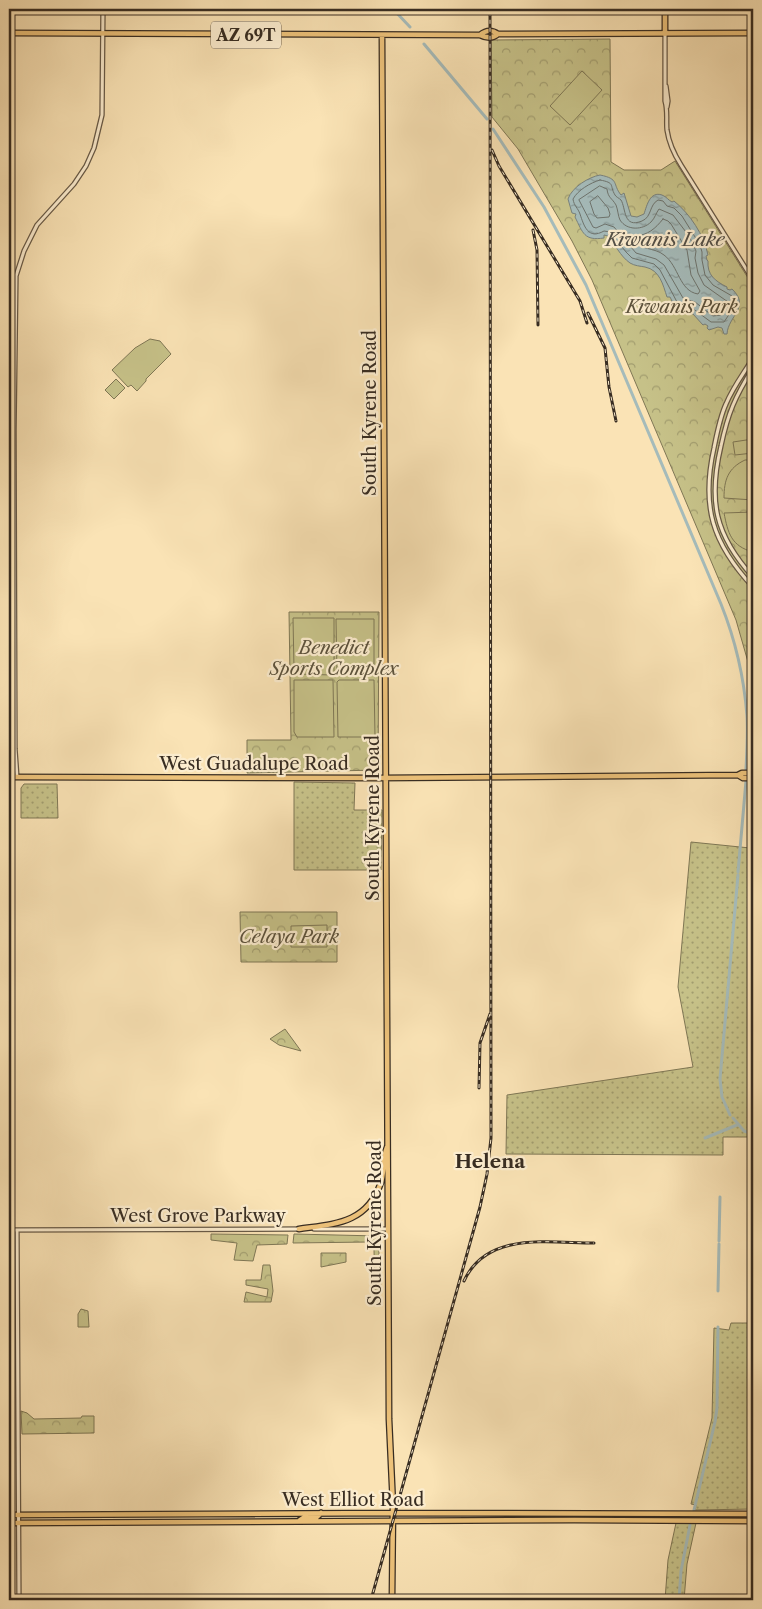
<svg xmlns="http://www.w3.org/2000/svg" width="762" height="1609" viewBox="0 0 762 1609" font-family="'Libre Caslon Text',serif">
  <defs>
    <pattern id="grass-dots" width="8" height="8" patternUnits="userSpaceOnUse" patternTransform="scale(1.25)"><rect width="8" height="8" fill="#c6c188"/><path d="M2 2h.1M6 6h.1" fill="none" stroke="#a29d6f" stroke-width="1.8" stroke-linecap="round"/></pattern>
    <pattern id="park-crowns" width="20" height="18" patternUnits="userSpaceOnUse" patternTransform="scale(1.25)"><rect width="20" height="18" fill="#c6c188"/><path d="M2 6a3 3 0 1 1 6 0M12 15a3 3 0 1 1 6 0" fill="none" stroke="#a29d6f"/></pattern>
    <pattern id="water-ripples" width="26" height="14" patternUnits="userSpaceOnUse" patternTransform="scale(1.25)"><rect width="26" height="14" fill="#a5bbba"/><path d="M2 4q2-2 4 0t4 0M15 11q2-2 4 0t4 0" fill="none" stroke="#879897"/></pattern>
  </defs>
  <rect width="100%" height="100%" fill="#fae3b5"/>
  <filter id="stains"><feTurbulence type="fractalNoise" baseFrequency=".004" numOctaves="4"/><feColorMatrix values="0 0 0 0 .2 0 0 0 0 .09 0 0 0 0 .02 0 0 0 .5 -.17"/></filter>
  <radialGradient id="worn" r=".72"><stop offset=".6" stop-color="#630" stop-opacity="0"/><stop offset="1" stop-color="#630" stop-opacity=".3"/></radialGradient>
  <!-- grass -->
  <path fill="url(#grass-dots)" stroke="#7f7755" d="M294 782 355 783 354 810H382L381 870H294Z
    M24 784H57L58 818H21V788Z
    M753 802V1137H723V1155L506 1154 507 1095 693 1067 678 987 691 842 750 848Z
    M731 1323H753V1509L695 1510 696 1505 691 1504 712 1418 714 1328 729 1330Z
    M676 1523H696L687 1564 684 1600H665L668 1560Z"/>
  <!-- park -->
  <path fill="url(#park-crowns)" stroke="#7f7755" d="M610 39 611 162 624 170H661L675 161 753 286V713L748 662 736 620 592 280 572 241 518 149 492 117 491 40Z
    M289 612H379L378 770 247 773V740H291Z
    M240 912H337V962H241Z
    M285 1029 301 1051 279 1045 270 1039Z
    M211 1234 288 1235 287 1244 257 1245 253 1261 234 1260 237 1243 211 1240Z
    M294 1234 378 1236 381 1290 375 1292 374 1250 369 1242 293 1243Z
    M321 1253H346V1262L321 1267Z
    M263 1265H270L273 1291 271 1302H244L246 1292 267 1297 268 1289 246 1285V1280H261Z
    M81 1309 88 1311 89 1327H78V1314Z
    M21 1411 27 1413 34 1419 81 1418 82 1416H94V1433L22 1434Z"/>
  <!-- garden -->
  <path fill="#c6c188" stroke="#7f7755" d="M582 71 602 90 570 125 550 106Z
    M150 339 160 341 171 354 146 379V381L137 391 131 385 128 387 112 370 135 348Z
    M116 379 125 388 114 399 105 390Z
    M753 439V453L735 455 733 442Z
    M745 460H753V500L724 498C724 480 728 468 745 460Z
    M753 512V552C731 546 728 533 724 513Z
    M293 618H334V674L332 675 298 674 294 669Z
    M336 619H374V675L337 674Z
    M294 680H333L334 737H297L294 732Z
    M339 680H374L375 737H338L337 682Z
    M327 925V947H291V926Z"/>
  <!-- water -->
  <path fill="url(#water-ripples)" stroke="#79827d" d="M600 175C620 179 612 184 621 195L624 193 631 216 637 217 644 214C647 205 650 191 662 195 667 197 668 200 672 202L674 201C690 214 704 235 708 255L706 256 707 260 708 261C707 275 715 281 727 287V289L730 290 732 289C751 307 728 316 727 334H724L722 328 718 327 709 330 707 328 708 326 705 324 703 325 693 314 674 307 670 302 672 301 670 297H667C663 285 660 270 645 267 640 266 635 266 630 263 620 256 615 244 608 236L604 235V238C584 241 583 233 575 217L576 214 572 213 568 199C572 187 589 177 600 175Z"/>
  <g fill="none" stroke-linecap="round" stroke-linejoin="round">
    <!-- shore -->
    <path stroke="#6e746e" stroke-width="1" d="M600 180C616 183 609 185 615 195 616 197 619 198 621 200 626 208 623 229 642 221 652 217 649 205 658 200L663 201 667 206 674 208 682 216 700 245 702 252V260L705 275 713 285 732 296 734 307 724 322H711L692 308 677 302 660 270 654 264 632 258 626 252 610 232 604 231C588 240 584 226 580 214 578 208 574 206 573 199 578 190 590 183 600 180Z
      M600 186 607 189C608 198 612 198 616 205 618 210 618 216 620 220 627 231 643 230 651 222 655 218 656 213 659 209L673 215 689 236 696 251 695 258 698 273 704 285 728 302V306L721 315 713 316 695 302 683 298 664 265 656 259 636 253 614 227 605 224 596 228 593 227 579 200Z
      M598 196 608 208 610 214 609 217 597 218 594 214 590 202Z
      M663 219 668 221 671 224 687 250 691 275 700 291 698 294C679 291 679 266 664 255 654 247 641 251 633 239L635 236C648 235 655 229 663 219Z"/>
    <!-- canal -->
    <path stroke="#a5bbba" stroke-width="3" d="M393 9 410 27
      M424 44 487 119
      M493 129 544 207 586 285 721 604C735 639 744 677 747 716 748 733 747 751 746 769
      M738 872 746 781
      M730 1115 722 1097 720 1079 738 875
      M733 1118 744 1131 753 1134
      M705 1138 737 1125
      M719 1241 720 1197
      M718 1291 719 1244
      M694 1510 715 1422 717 1408 718 1327
      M679 1600 681 1571 690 1525"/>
    <!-- minor casing -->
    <g stroke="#685a47" stroke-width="5.5">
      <path id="minor" d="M665 34V101C668 111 666 121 667 130 669 144 674 154 681 165L753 280
        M666 86 668 101 667 107
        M753 358C744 373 733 387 726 404 720 417 717 433 714 448 701 506 712 543 753 587
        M753 368C735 397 728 413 721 446 708 501 715 535 753 577
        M17 777 15 749 14 430 16 276 24 251 37 225 74 184 86 166 94 148 102 115 103 9
        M314 1229H388
        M9 1230 300 1229
        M17 1230 19 1600"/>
    </g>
    <!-- major casing -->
    <g stroke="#382d22" stroke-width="7">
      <path id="major" d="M665 9V34
        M9 33 480 35C486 38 492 39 498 34
        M382 35 389 1419 393 1506 392 1600
        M480 35C486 30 491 29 498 34L753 33
        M738 775 742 773H753
        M9 777 379 778 738 775 743 778H753
        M299 1229C333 1224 366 1224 380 1185 385 1173 382 1159 387 1147
        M9 1515 395 1513 753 1514
        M300 1520 303 1518 317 1517 321 1513
        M9 1523 574 1520 753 1521"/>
    </g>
    <!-- minor -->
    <use href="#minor" stroke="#fcedcf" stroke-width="3"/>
    <!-- major -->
    <use href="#major" stroke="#edc27a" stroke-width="4.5"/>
    <!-- rail casing -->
    <g stroke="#382d22" stroke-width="3">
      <path id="rail" d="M492 150 499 166 580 301 587 323
        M533 230 537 250 538 325
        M588 313 605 348 609 387 616 421
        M479 1088 480 1043 490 1014
        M464 1281C487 1231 549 1243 594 1243
        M371 1600 480 1207 487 1174 491 1138 490 9"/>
    </g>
    <!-- rail -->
    <use href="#rail" stroke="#fcedcf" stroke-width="1" stroke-dasharray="4" stroke-linecap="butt"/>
  </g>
  <g text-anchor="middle" stroke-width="4.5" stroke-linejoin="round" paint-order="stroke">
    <!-- shield labels -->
    <rect fill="#fcedcf" stroke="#736756" stroke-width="1" x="211" y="21.5" width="70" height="27" rx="4"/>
    <g font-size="16" font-weight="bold" fill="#382d22">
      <text x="246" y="41">AZ 69T</text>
    </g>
    <!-- park labels -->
    <g font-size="18" font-style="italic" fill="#5c523c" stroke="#fcedcf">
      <text x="682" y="313">Kiwanis Park</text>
      <text x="334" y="654">Benedict<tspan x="334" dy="21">Sports Complex</tspan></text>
      <text x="289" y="943">Celaya Park</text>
    </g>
    <!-- street labels -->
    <g font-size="18" fill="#382d22" stroke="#fcedcf">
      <text transform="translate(370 413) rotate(-90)" y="6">South Kyrene Road</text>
      <text x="254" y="770">West Guadalupe Road</text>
      <text transform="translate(373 818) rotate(-90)" y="6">South Kyrene Road</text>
      <text x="198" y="1222">West Grove Parkway</text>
      <text transform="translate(375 1223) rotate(-90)" y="6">South Kyrene Road</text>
      <text x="353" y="1506">West Elliot Road</text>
    </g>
    <!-- water labels -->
    <g font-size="19" font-style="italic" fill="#535048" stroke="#fcedcf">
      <text x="665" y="246">Kiwanis Lake</text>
    </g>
    <!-- neighbourhood labels -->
    <g font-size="19" font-weight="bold" fill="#382d22" stroke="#fcedcf">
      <text x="490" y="1168">Helena</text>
    </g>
  </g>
  <!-- margin -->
  <rect width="762" height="1609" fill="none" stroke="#fae3b5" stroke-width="30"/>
  <rect x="10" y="10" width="742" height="1589" fill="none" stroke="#382d22" stroke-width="2.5"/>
  <rect x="15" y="15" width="732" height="1579" fill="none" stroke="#382d22"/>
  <rect width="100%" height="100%" filter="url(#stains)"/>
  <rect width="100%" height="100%" fill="url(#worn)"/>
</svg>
